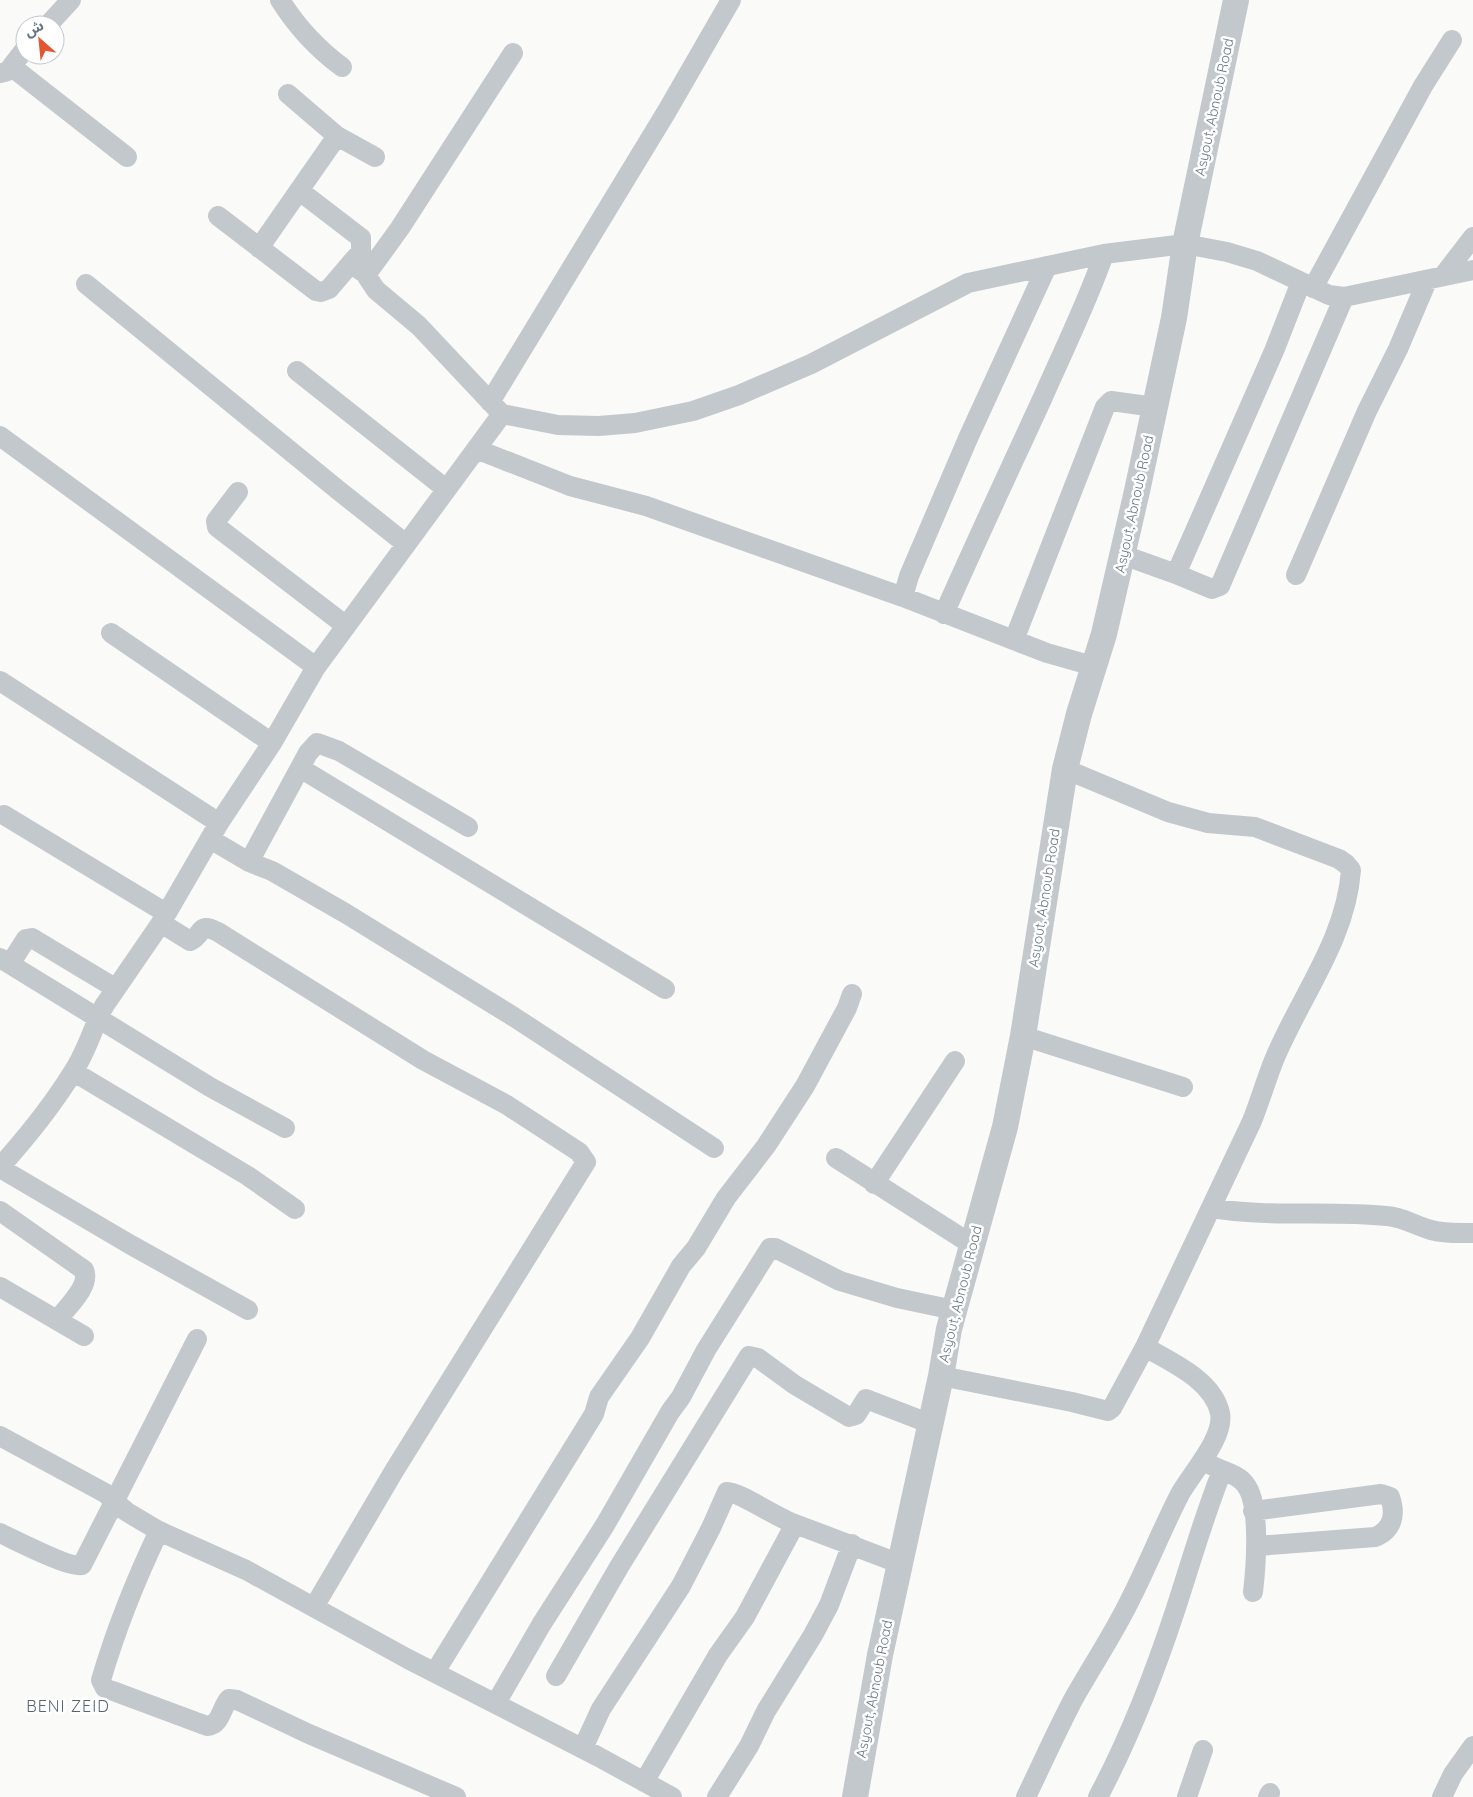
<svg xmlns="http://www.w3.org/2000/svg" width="1473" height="1797" viewBox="0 0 1473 1797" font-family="Quicksand,'Noto Sans Arabic',sans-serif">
  <rect width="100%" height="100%" fill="#fafaf8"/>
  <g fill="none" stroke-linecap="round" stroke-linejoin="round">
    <!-- minor -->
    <path stroke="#c3c8cc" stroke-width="20" d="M280 0C297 27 316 48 342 67
      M48 25 71 0
      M12 67 127 157
      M1 73 8 71 25 49
      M288 94 337 136 375 157
      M301 192 361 238V252L352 262 361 271
      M218 216 316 291 321 292 329 289 352 262
      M259 248 337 136
      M1443 276 1473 237
      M86 284 338 490 406 544
      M1313 288 1423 86 1452 40
      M297 371 446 489
      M490 402 667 111 731 0
      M499 411 419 326 376 290 366 275 400 228 513 53
      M0 436 316 667
      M476 449 570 486 646 506 903 597 1047 653 1093 666
      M238 492 216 521 217 527 345 625
      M1123 555 1176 574 1212 589 1220 586 1344 297
      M1176 574 1274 351 1301 282
      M1296 575 1367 411 1398 349 1427 281
      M903 597 909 576 969 436 1047 266
      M944 614C976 541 1010 469 1043 397 1064 349 1087 303 1104 254
      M111 633 272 743
      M1014 640 1105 407 1111 401 1155 407
      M0 681 219 823
      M300 768 665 989
      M4 815 166 913
      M210 839 249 862 272 871 345 913 514 1017 714 1148
      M249 862 308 753 317 743 339 751 468 827
      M161 923 190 941C204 935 197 921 218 932L423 1060 507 1105 579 1152 586 1162 394 1471 314 1607
      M0 958 210 1087 285 1128
      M10 964 26 939 32 938 115 988
      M1023 1036 1183 1087
      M74 1072 248 1176 295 1209
      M836 1158 971 1244
      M0 1167C26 1138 52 1106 73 1072 87 1051 93 1027 104 1006L161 923 219 823 272 743 316 667 502 414 558 425 599 426 635 423 693 411 739 395 811 364 968 283 1104 254 1185 244 1227 252 1257 261 1329 295 1344 297 1473 270
      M0 1168 131 1245 248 1310
      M874 1184 955 1061
      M1211 1208C1270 1218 1328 1210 1387 1216 1403 1217 1416 1226 1431 1230 1445 1234 1459 1233 1473 1233
      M0 1211 84 1270C91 1286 67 1307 58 1319
      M0 1287 84 1336
      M941 1376 1072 1402 1108 1411 1112 1408 1145 1347 1252 1121C1260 1101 1266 1080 1274 1060 1300 997 1346 940 1351 870L1346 864 1339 859 1255 827 1208 823 1168 812 1065 769
      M0 1436 105 1493 127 1512 159 1531 246 1570 408 1659 597 1756 672 1797
      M1211 1465C1221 1471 1238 1474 1245 1484 1261 1503 1256 1567 1253 1592
      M1253 1511 1381 1494 1390 1497C1396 1514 1393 1530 1375 1537L1257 1546
      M159 1531C136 1579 116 1629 101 1680L105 1688 207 1726C221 1725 221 1708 229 1699L237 1700 309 1734 456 1797
      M0 1533C13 1539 71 1569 82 1565L197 1339
      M435 1672 594 1414 599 1397 640 1338 681 1266 696 1248 726 1198 766 1146 805 1086 847 1008 852 994
      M556 1676 619 1567 749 1356 758 1358 795 1385 849 1417 856 1415 866 1399 931 1424
      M496 1703 541 1625 605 1525 670 1412 681 1397 706 1350 770 1248H775L840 1281 897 1298 954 1310
      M583 1748 601 1709 681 1586 711 1528 727 1492C738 1491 779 1519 795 1524
      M644 1782 718 1655 745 1617 795 1524 898 1563
      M717 1797 749 1746 766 1711 813 1635 829 1605 852 1544
      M1026 1797C1042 1764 1057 1730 1074 1698 1093 1664 1115 1632 1132 1596 1149 1562 1163 1527 1180 1494 1191 1474 1225 1437 1220 1413 1213 1380 1171 1362 1145 1347
      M1098 1797C1130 1737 1155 1672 1176 1608 1191 1562 1204 1516 1222 1471
      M1187 1797 1203 1750
      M1268 1797 1270 1793
      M1442 1797 1453 1774 1473 1746"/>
    <!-- tertiary -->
    <path stroke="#c3c8cc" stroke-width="26" d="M855 1797 880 1655 941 1376 949 1329 1005 1127 1023 1036 1065 769 1079 714 1104 634 1137 491 1174 318 1185 244 1236 0"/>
  </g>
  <g text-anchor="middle" stroke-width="5" stroke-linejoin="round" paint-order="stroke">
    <!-- street labels -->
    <g font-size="14" fill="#657683" stroke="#fff">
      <text transform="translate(1214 107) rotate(-78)" y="5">Asyout, Abnoub Road</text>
      <text transform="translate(1134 504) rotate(-78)" y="5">Asyout, Abnoub Road</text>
      <text transform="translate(1044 898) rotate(-81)" y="5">Asyout, Abnoub Road</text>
      <text transform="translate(960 1294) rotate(-76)" y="5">Asyout, Abnoub Road</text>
      <text transform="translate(874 1689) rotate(-79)" y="5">Asyout, Abnoub Road</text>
    </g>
    <!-- quarter labels -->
    <g font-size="16" letter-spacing="1" fill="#57646e" stroke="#fff">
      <text x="68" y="1712">BENI ZEID</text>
    </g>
  </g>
  <!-- north arrow -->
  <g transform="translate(40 40) rotate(333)"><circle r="24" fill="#ffffff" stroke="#c1c8cd"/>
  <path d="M0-4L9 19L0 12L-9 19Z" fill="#e4572e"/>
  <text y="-8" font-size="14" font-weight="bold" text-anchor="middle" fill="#657683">ش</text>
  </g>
</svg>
